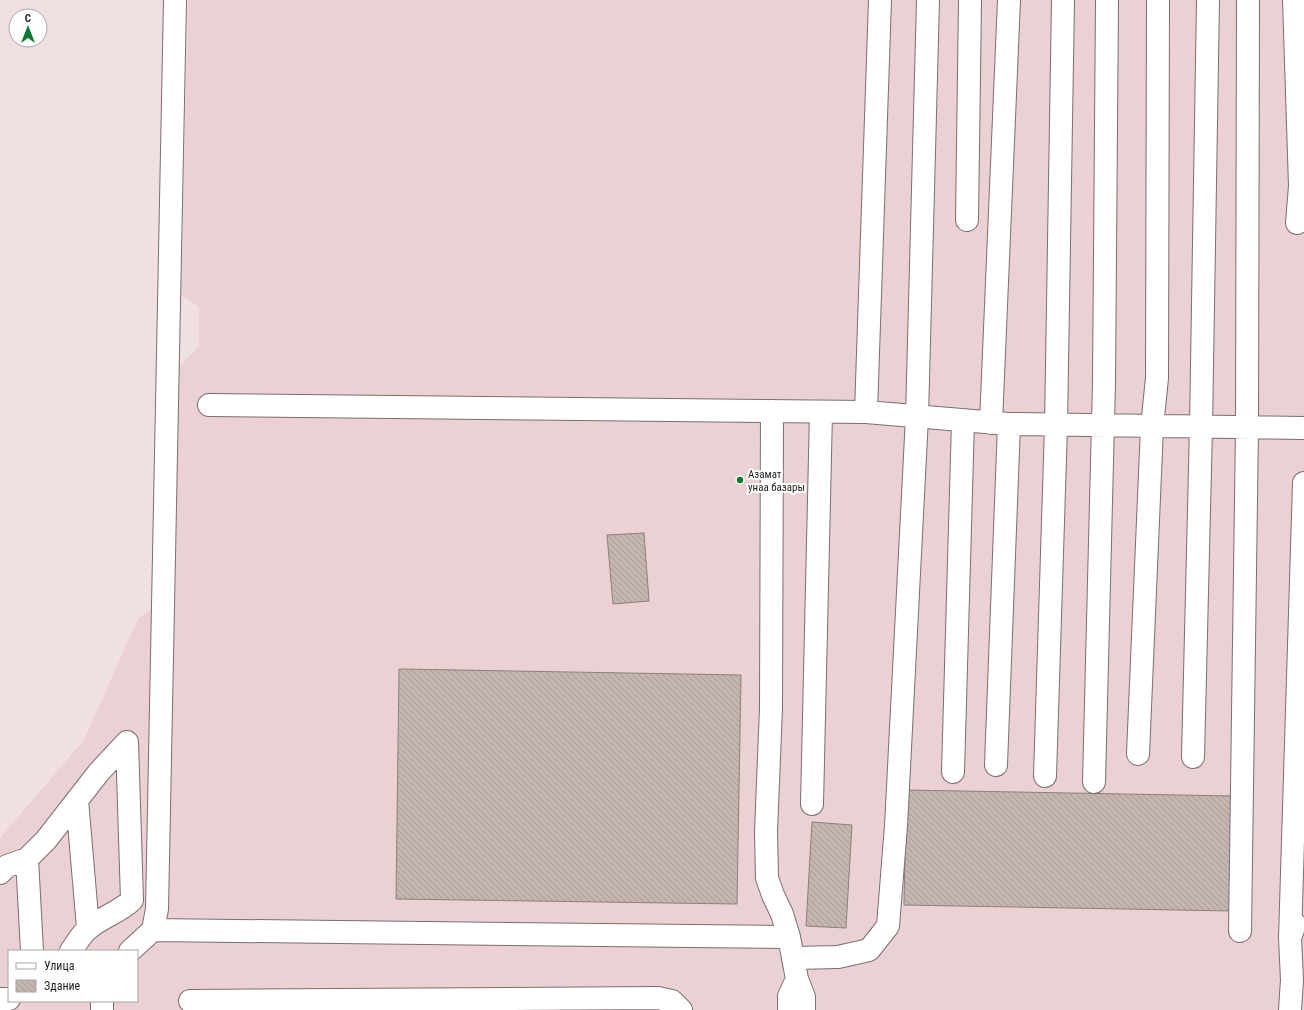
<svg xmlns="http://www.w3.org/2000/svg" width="1304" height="1010" viewBox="0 0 1304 1010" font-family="'Roboto Condensed',sans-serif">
  <defs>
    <pattern id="building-back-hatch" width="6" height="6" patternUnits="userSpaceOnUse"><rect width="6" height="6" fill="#c5b5b1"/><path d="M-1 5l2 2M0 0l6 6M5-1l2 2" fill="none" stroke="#a99b98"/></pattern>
  </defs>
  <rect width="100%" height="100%" fill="#f1e0e2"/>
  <!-- built -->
  <path fill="#ebd1d4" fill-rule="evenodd" d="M188 0H1304V1010H0V838L84 740 138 619 173 592 178 368 199 346V307L181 295ZM9 951H137V1001H9Z"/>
  <!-- building -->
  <path fill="url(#building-back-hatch)" stroke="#8d7f7b" d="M644 533 649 601 613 604 607 535Z
    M399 669 741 675 737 904 396 899Z
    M906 790 1234 796 1232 911 904 905Z
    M812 822 852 825 846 928 806 926Z"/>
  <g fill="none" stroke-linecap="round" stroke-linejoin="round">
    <!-- minor casing -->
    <g stroke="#7c6d6f" stroke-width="24">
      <path id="minor" d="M1294 0 1300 186 1297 223
        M967 220 970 0
        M209 405 866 412 1009 424 1304 428
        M772 411 771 708 766 832 767 878 773 895 782 914 789 937 797 979 804 997V1010
        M866 412 880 0
        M991 423 1009 0
        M1138 754 1152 427 1157 378 1158 0
        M1193 757 1201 427 1208 0
        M996 765 1009 424
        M953 772 963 421
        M1045 776 1056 426 1063 0
        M1094 782 1104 382 1107 0
        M77 800 88 928
        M812 804 821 412
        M27 859 32 951
        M0 873 7 866 27 859 46 840 99 772 127 742 132 900C120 912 102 917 89 928 82 933 76 944 71 951
        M153 930 789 937
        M1240 931 1247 427 1248 0
        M1290 938 1304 483
        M130 951 153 930 157 909 175 0
        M793 958 838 957 869 950 888 926 896 826 917 417 928 0
        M0 999H9
        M190 1001 658 998 672 1001 681 1010
        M102 1010V1001
        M789 1010V996L797 979
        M1290 1010 1292 980 1290 938 1295 924"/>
    </g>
    <!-- minor -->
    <use href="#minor" stroke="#fff" stroke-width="22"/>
  </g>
  <!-- markers -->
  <circle fill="#097a30" stroke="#fff" stroke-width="1.5" cx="740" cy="480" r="4"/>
  <g text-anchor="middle" stroke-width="4" stroke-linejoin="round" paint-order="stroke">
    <!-- poi labels -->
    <g font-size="11" fill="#231d1d" stroke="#fff" text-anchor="start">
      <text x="748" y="478">Азамат<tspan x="748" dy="13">унаа базары</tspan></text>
    </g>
  </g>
  <!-- legend -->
  <rect x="8" y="950" width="130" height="52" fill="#ffffff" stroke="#a7a5a5"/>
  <rect x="16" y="963" width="20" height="6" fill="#ffffff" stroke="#a7a5a5"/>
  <text x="44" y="970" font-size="12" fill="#231d1d">Улица</text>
  <rect x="16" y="980" width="20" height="12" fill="url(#building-back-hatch)" stroke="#a7a5a5"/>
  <text x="44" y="990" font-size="12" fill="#231d1d">Здание</text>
  <!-- north arrow -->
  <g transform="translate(28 28)"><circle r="19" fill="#ffffff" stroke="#a7a5a5"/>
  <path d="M0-3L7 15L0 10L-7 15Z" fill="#097a30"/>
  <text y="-6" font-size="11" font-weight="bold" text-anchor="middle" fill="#231d1d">С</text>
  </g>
</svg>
